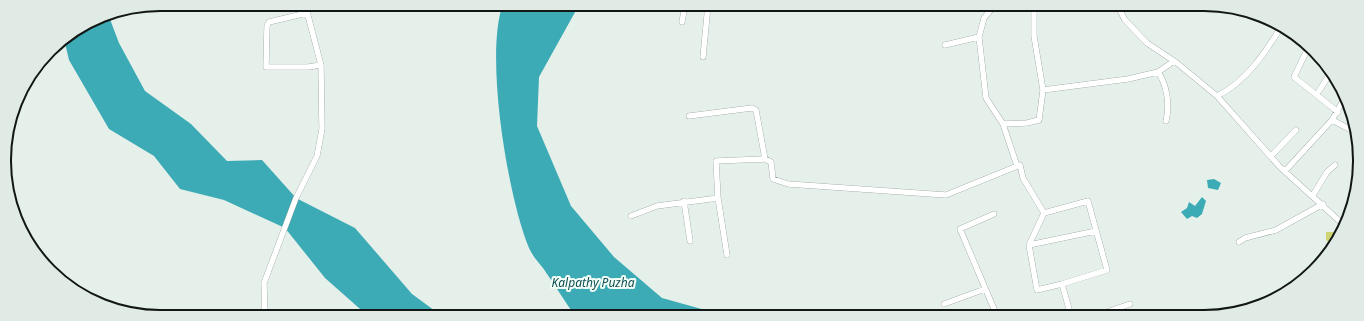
<svg xmlns="http://www.w3.org/2000/svg" width="1364" height="321" viewBox="0 0 1364 321" font-family="'Noto Sans',sans-serif">
  <rect width="100%" height="100%" fill="#e6f0ea"/>
  <!-- green -->
  <path fill="#ced472" d="M1326 232H1342L1331 247 1326 239Z"/>
  <!-- water -->
  <path fill="#3cabb6" d="M503 4 579 5 539 77 537 126 571 206 614 257 662 298 716 313 733 316H575C564 300 554 284 543 268 538 262 532 255 529 248 508 198 484 55 503 4Z
    M108 14 119 43 145 91 191 124 227 161 262 160 296 198 355 228 412 294 442 316H368L325 278 285 228 224 200 180 189 154 156 109 129 69 60 64 39 101 16Z
    M1214 179 1221 183 1218 190 1208 188 1207 180Z
    M1202 197 1206 201 1202 214 1197 218 1192 216 1187 219 1181 212 1187 208 1189 202 1195 206Z"/>
  <g fill="none" stroke-linecap="round" stroke-linejoin="round">
    <!-- minor casing -->
    <g stroke="#86908a" stroke-width="6">
      <path id="minor" d="M995 5 984 18 979 37 986 98 1003 124 1017 166
        M1117 5 1125 20 1147 43 1177 63 1217 96 1280 167 1345 226
        M307 13 269 22 267 26 266 67H308L321 65
        M682 22 685 5
        M945 45 979 37
        M1308 48 1294 77 1338 112
        M703 57 708 5
        M1043 90 1128 79 1158 72
        M1319 91 1331 72
        M1217 96C1246 82 1266 52 1282 25
        M689 116 752 108 756 110 765 159
        M1332 120 1355 132
        M1166 121C1170 105 1167 85 1158 72L1174 61
        M1003 124 1027 123 1039 120 1043 90 1034 36V5
        M1271 156 1296 130
        M1285 171 1332 120 1344 99
        M1313 195 1327 172 1335 165
        M684 201 690 241
        M1088 201 1107 270 1062 284 1037 290 1029 245 1044 213Z
        M994 214 960 229 997 316
        M631 216 657 206 718 198
        M1239 242 1245 238 1276 230 1323 204
        M1029 245 1096 231
        M727 255 718 198 716 161 765 159 771 162 773 179 788 184 946 195 1020 165 1023 178 1044 213
        M1062 284 1071 316
        M944 304 985 289
        M265 316 264 283 296 198 317 156 322 129 321 65 305 4
        M1095 316 1130 304"/>
    </g>
    <!-- minor -->
    <use href="#minor" stroke="#fff" stroke-width="5.5"/>
    <!-- rail -->
    <path stroke="#3b403d" stroke-width="1.5" d="M7 181 25 233"/>
  </g>
  <g text-anchor="middle" stroke-width="4" stroke-linejoin="round" paint-order="stroke">
    <!-- water labels -->
    <g font-size="12" font-style="italic" fill="#0c4d53" stroke="#f3fef7">
      <text x="593" y="287">Kalpathy Puzha</text>
    </g>
  </g>
  <!-- crop -->
  <path d="M0 0H1364V321H0ZM160 11H1204A149 149 0 0 1 1353 160V161A149 149 0 0 1 1204 310H160A149 149 0 0 1 11 161V160A149 149 0 0 1 160 11Z" fill="#e1ebe5" fill-rule="evenodd"/>
  <path fill="none" stroke="#121614" stroke-width="2" d="M160 11H1204A149 149 0 0 1 1353 160V161A149 149 0 0 1 1204 310H160A149 149 0 0 1 11 161V160A149 149 0 0 1 160 11Z"/>
</svg>
